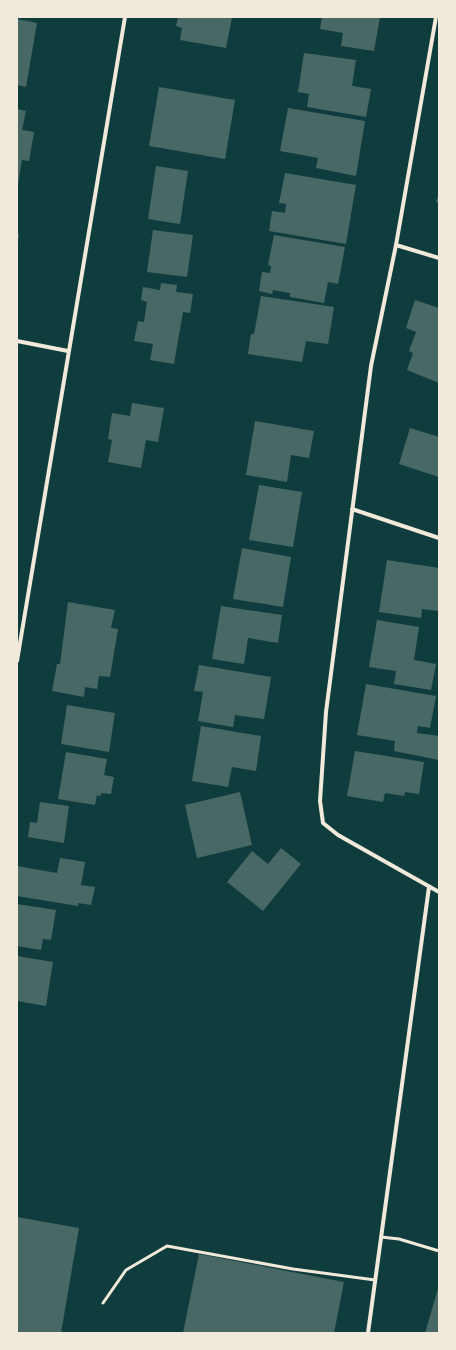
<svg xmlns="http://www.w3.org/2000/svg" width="456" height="1350" viewBox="0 0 456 1350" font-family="'Crimson Pro',serif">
  <rect width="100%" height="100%" fill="#0f3d3e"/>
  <!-- building -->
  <path fill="#486865" d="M178 17H232L226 48 180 40 182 28 176 26Z
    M322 17H380L374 51 341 46 343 33 320 29Z
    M17 19 37 23 26 87 17 85Z
    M304 53 356 60 352 86 371 89 366 117 307 107 309 94 298 92Z
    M159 87 235 100 225 159 149 146Z
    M288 108 365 121 356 176 316 168 318 158 280 151Z
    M17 109 26 111 22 130 34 132 29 161 22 160 18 184Z
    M156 166 188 171 180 224 148 219Z
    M285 173 356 185 346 244 269 231 272 211 285 213 286 204 279 203Z
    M439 193V203L436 202Z
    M153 230 193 235 187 277 147 272Z
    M17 234H19L18 244H17Z
    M274 235 345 247 338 284 328 282 324 303 290 297V293L273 290 272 294 259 291 262 272 270 273 271 266 268 265Z
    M161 283 177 285 176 292 193 294 190 313 183 312 174 364 150 360 153 344 134 341 138 321 144 322 147 302 141 300 143 287 160 290Z
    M261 296 334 307 328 344 306 341 302 362 248 354 251 334H254Z
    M415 300 439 308V383L407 370 413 353 409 351 416 332 406 328Z
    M132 403 164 408 158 442 146 440 141 468 108 462 112 440 108 439 112 413 130 416Z
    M255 421 314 431 309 458 291 455 287 482 246 475Z
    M410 428 439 437V477L399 464Z
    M259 485 302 492 293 547 249 540Z
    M242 548 291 557 283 607 233 599Z
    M387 560 439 568 438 611 422 609 421 618 379 612Z
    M68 602 115 610 111 628 118 629 110 677 99 676 97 689 85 687 84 697 52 691 57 664H60Z
    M221 606 282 615 278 643 248 638 244 664 212 659Z
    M377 620 419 627 414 660 436 664 431 690 394 684 396 671 369 667Z
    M199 665 271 677 264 719 235 715 233 727 198 721 203 692 194 691Z
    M366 684 436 696 430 728 418 726 417 733 439 736V760L394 751 395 741 357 735Z
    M67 705 115 713 109 752 61 744Z
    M201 726 261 736 256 771 232 767 228 787 192 781Z
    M355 751 424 762 419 794 405 792 404 796 385 793 383 802 347 796Z
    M66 752 107 759 104 775 114 777 111 794 101 793V796L97 795 95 805 58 799Z
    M240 792 252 845 197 858 185 805Z
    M40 802 69 806 64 843 28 837 30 822 37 823Z
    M281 848 301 864 263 911 227 882 252 851 268 864Z
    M60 858 85 862 81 885 95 887 91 905 78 903V906L17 896V866L57 873Z
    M17 904 56 910 51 940 43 939 41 950 17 946Z
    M17 956 53 962 46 1006 17 1001Z
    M17 1217 79 1228 61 1333H17Z
    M199 1254 344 1282 334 1333H183Z
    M439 1285V1333H425Z"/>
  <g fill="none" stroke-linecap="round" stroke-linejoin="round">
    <!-- service -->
    <path stroke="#f1e9da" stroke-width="3" d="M381 1237 399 1239 439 1251
      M103 1303 126 1270 167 1246 293 1269 375 1280"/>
    <!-- minor -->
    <path stroke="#f1e9da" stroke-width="4" d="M436 17 396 245 371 366 326 712 320 801 323 823 338 835 439 892
      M396 245 439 258
      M17 341 68 351
      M352 509 439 538
      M17 661 125 17
      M368 1333 429 887"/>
  </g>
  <!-- border -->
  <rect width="456" height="1350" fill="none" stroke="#f1e9da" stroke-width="36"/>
</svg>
